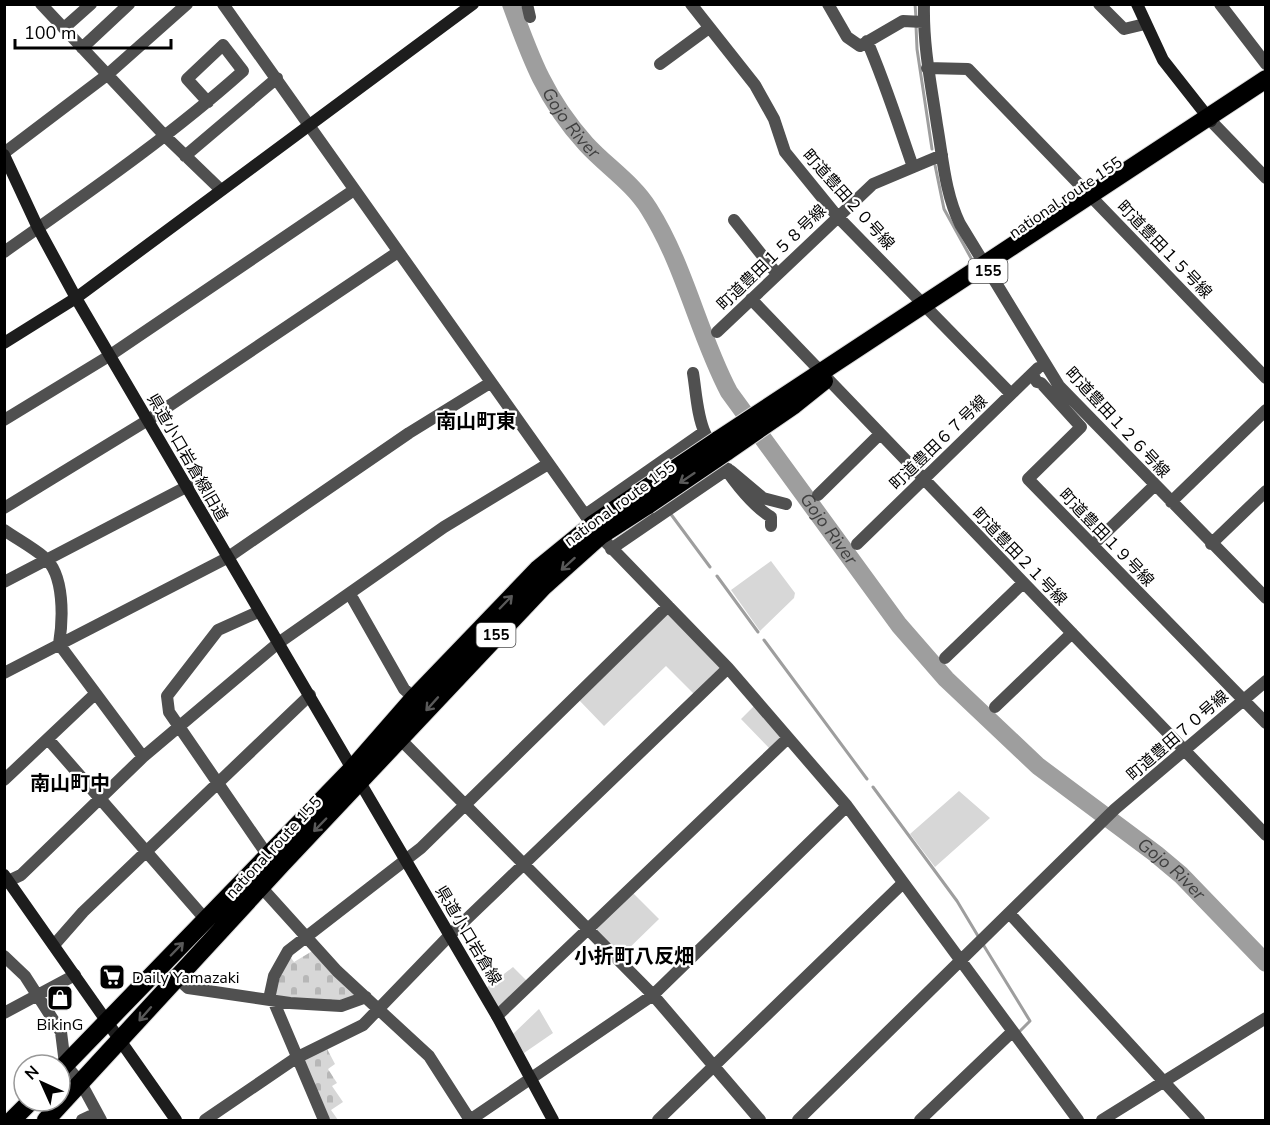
<svg xmlns="http://www.w3.org/2000/svg" width="1270" height="1125" viewBox="0 0 1270 1125" font-family="'Nunito Sans','Noto Sans JP',sans-serif">
  <defs>
    <pattern id="cemetery-stones" width="16" height="16" patternUnits="userSpaceOnUse" patternTransform="scale(1.5)"><rect width="16" height="16" fill="#d7d7d7"/><path d="M2 7V4a2 2 0 0 1 4 0v3zM10 15v-3a2 2 0 0 1 4 0v3z" fill="#b7b7b7"/></pattern>
  </defs>
  <rect width="100%" height="100%" fill="#fff"/>
  <!-- grass -->
  <path fill="#d7d7d7" d="M771 561 795 593 794 598 760 631 731 590Z
    M665 614H669L720 665V671L695 695 666 666 604 726 578 699Z
    M755 705 781 735 779 741 771 750 741 719Z
    M959 791 990 818 935 867 910 834Z
    M632 892 659 919 621 956 597 931V926Z
    M513 967 528 982 501 1007 496 1006 486 988Z
    M539 1009 553 1033 524 1053 513 1034Z"/>
  <!-- cemetery -->
  <path fill="url(#cemetery-stones)" d="M314 950 360 996 341 1004 274 997 277 976 289 955 294 962Z
    M325 1045 335 1064 328 1069 337 1083 332 1086 343 1102 331 1110 338 1120H328L303 1057Z"/>
  <g fill="none" stroke-linecap="round" stroke-linejoin="round">
    <!-- stream -->
    <path stroke="#9e9e9e" stroke-width="3" d="M915 4 916 18
      M916 26 917 49 932 149
      M935 165 944 209 971 258
      M670 513 710 567
      M717 576 758 632
      M764 640 867 779
      M873 787 957 901 978 936
      M984 946 1030 1021 1019 1032"/>
    <!-- river -->
    <path stroke="#9e9e9e" stroke-width="18" id="s1" d="M511 4C531 59 546 100 586 144 606 166 633 183 649 209 685 266 698 333 729 392L899 625 946 679 1038 766 1156 854 1181 875 1266 963"/>
    <!-- highway casing -->
    <g stroke="#dbdbdb" stroke-width="20">
      <path id="highway" d="M718 440 1266 79
        M726 452 794 405 824 381
        M60 1070 352 769 414 698 538 569 592 525 639 493
        M12 1120 31 1101
        M46 1120 281 865 543 587 600 536 648 505"/>
    </g>
    <!-- street -->
    <path stroke="#505050" stroke-width="12" d="M41 4 166 137 221 190
      M223 4 600 536 728 668 847 806 1078 1120
      M527 4 530 17
      M691 4 755 85 774 119 785 152 837 216 1011 394
      M828 4 847 37 860 46 903 21 923 22
      M924 4C923 46 931 84 937 125 943 159 945 193 960 224L1059 386 1266 598
      M1099 4 1124 29 1145 24
      M1220 4 1266 64
      M64 28 91 4
      M867 41C885 82 898 124 913 167
      M82 48 129 4
      M660 64 709 28
      M927 68 968 69 1266 378
      M1211 121 1266 178
      M4 153 107 75 187 4
      M185 156 277 78
      M734 220 777 274
      M4 252C86 194 168 138 243 71L223 45 187 79 208 102
      M751 299 1266 835
      M717 332 873 184 942 155
      M693 373C696 391 697 416 705 433 717 460 746 502 771 517V526
      M1032 374 1037 382 1041 383 1081 427 1028 479 1266 723
      M4 420 109 356 354 190
      M731 471 763 498 786 504
      M818 495 880 434
      M1171 502 1266 410
      M4 508 148 420 398 252
      M585 515 704 432
      M4 530C17 539 32 547 44 557 65 574 63 620 59 644L143 757
      M1098 540 1155 485
      M857 544 1038 368
      M1211 544 1266 491
      M611 549 728 469
      M4 582 188 486
      M350 594 404 689 414 698
      M258 612 218 630 167 696 169 712 268 856
      M945 658 1023 583
      M4 673 227 558 409 433 490 383
      M995 707 1072 633
      M48 739 206 920
      M400 739 653 995 760 1120
      M4 780 95 694
      M4 883 21 875 143 757 277 644 444 527 548 464
      M262 888 337 971 429 1056 470 1120
      M1010 914 1199 1120
      M54 945 83 912 310 695
      M4 956 25 976 61 1032 65 1064 81 1083 101 1120
      M177 978 188 988 290 1003 341 1006 366 997
      M269 999 274 976 288 951 421 848 668 606
      M273 1000 324 1120
      M4 1013 75 975
      M497 1016 788 738
      M82 1120 97 1113
      M205 1120 296 1058 363 1025 450 935 728 668
      M470 1120 653 995 847 806
      M658 1120 903 883
      M798 1120 1115 809 1266 681
      M920 1120 1012 1032
      M1102 1120 1266 1018"/>
    <!-- secondary -->
    <path stroke="#1d1d1d" stroke-width="12" d="M1137 4 1163 60 1211 121
      M4 155 38 228 76 298 497 1016 553 1120
      M4 343 76 298 473 4
      M4 875 176 1120"/>
    <!-- highway -->
    <use href="#highway" stroke="#000" stroke-width="18"/>
    <!-- highway-bridge casing -->
    <g stroke="#dbdbdb" stroke-width="20" stroke-linecap="butt">
      <path id="highway-bridge" d="M639 493 718 440
        M648 505 726 452"/>
    </g>
    <!-- highway-bridge -->
    <use href="#highway-bridge" stroke="#000" stroke-width="18"/>
  </g>
  <!-- one-way arrows -->
  <defs><path id="oneway-shaft" d="M-6 0H5M1.5-3L5.5 0L1.5 3" fill="none" stroke-width="1.6" stroke-linecap="round" stroke-linejoin="round" transform="scale(1.5)"/></defs>
  <g stroke="#595959">
    <use href="#oneway-shaft" transform="translate(687 478) rotate(146)"/>
    <use href="#oneway-shaft" transform="translate(568 564) rotate(138)"/>
    <use href="#oneway-shaft" transform="translate(506 602) rotate(-46)"/>
    <use href="#oneway-shaft" transform="translate(432 704) rotate(132)"/>
    <use href="#oneway-shaft" transform="translate(320 825) rotate(134)"/>
    <use href="#oneway-shaft" transform="translate(177 949) rotate(-46)"/>
    <use href="#oneway-shaft" transform="translate(145 1014) rotate(131)"/>
  </g>
  <!-- icons -->
  <defs>
    <g id="supermarket-square" transform="scale(1.35)"><rect x="-9" y="-9" width="18" height="18" rx="4" fill="#000" stroke="#fff"/><path d="M-6-5.5h2.5l.6 2H6L4.5 2H-2.5L-4.4-4H-6ZM-1.5 3.2a1.3 1.3 0 1 0 .1 0ZM3 3.2a1.3 1.3 0 1 0 .1 0Z" fill="#fff"/></g>
    <g id="shop-square" transform="scale(1.35)"><rect x="-9" y="-9" width="18" height="18" rx="4" fill="#000" stroke="#fff"/><path d="M-5-2.5h2.3a2.7 3.5 0 0 1 5.4 0H5L5.5 6h-11ZM-1.5-2.5h3a1.5 2.3 0 0 0-3 0Z" fill="#fff"/></g>
  </defs>
  <g fill-rule="evenodd">
    <use href="#supermarket-square" x="112" y="977"/>
    <use href="#shop-square" x="60" y="998"/>
  </g>
  <g text-anchor="middle" stroke-width="4.5" stroke-linejoin="round" paint-order="stroke">
    <!-- shield labels -->
    <g fill="#fff" stroke="#4c4c4c" stroke-width="1.5">
      <rect x="968.5" y="259" width="39" height="24" rx="4.5"/>
      <rect x="476.5" y="623" width="39" height="24" rx="4.5"/>
    </g>
    <g font-size="15" font-weight="bold" fill="#000">
      <text x="988" y="276">155</text>
      <text x="496" y="640">155</text>
    </g>
    <!-- street labels -->
    <g font-size="16" fill="#000" stroke="#fff">
      <text transform="translate(1065 197) rotate(-34)" y="6">national route 155</text>
      <text transform="translate(849 199) rotate(48)" y="6">町道豊田２０号線</text>
      <text transform="translate(1165 249) rotate(46)" y="6">町道豊田１５号線</text>
      <text transform="translate(771 257) rotate(-44)" y="6">町道豊田１５８号線</text>
      <text transform="translate(1118 422) rotate(47)" y="6">町道豊田１２６号線</text>
      <text transform="translate(938 442) rotate(-44)" y="6">町道豊田６７号線</text>
      <text transform="translate(188 457) rotate(60)" y="6">県道小口岩倉線旧道</text>
      <text transform="translate(619 503) rotate(-36)" y="6">national route 155</text>
      <text transform="translate(1107 537) rotate(46)" y="6">町道豊田１９号線</text>
      <text transform="translate(1020 556) rotate(46)" y="6">町道豊田２１号線</text>
      <text transform="translate(1177 735) rotate(-41)" y="6">町道豊田７０号線</text>
      <text transform="translate(273 847) rotate(-47)" y="6">national route 155</text>
      <text transform="translate(469 935) rotate(59)" y="6">県道小口岩倉線</text>
    </g>
    <!-- poi labels -->
    <g font-size="16" fill="#000" stroke="#fff" text-anchor="start">
      <text x="132" y="983">Daily Yamazaki</text>
      <text x="60" y="1030" text-anchor="middle">BikinG</text>
    </g>
    <!-- water labels -->
    <g font-size="18" font-style="italic" fill="#3f3f3f" stroke="#fff">
      <text dy="6" stroke="none"><textPath href="#s1" startOffset="134">Gojo River</textPath></text>
      <text dy="6" stroke="none"><textPath href="#s1" startOffset="620">Gojo River</textPath></text>
      <text dy="6" stroke="none"><textPath href="#s1" startOffset="1106">Gojo River</textPath></text>
    </g>
    <!-- quarter labels -->
    <g font-size="20" font-weight="bold" fill="#000" stroke="#fff">
      <text x="476" y="428">南山町東</text>
      <text x="70" y="790">南山町中</text>
      <text x="634" y="963">小折町八反畑</text>
    </g>
  </g>
  <!-- border -->
  <rect width="1270" height="1125" fill="none" stroke="#000000" stroke-width="12"/>
  <!-- north arrow -->
  <g transform="translate(42 1083) rotate(315)"><circle r="28" fill="#ffffff" stroke="#999999" stroke-width="1.5"/>
  <path d="M0-4.5L10 22L0 15L-10 22Z" fill="#000000"/>
  <text y="-9" font-size="16" font-weight="bold" text-anchor="middle" fill="#000000">N</text>
  </g>
  <!-- scale -->
  <path d="M15 39v9h156v-9" fill="none" stroke="#000000" stroke-width="3"/>
  <text x="24" y="39" font-size="18" fill="#000000" stroke="#ffffff" stroke-width="4.5" paint-order="stroke">100 m</text>
</svg>
